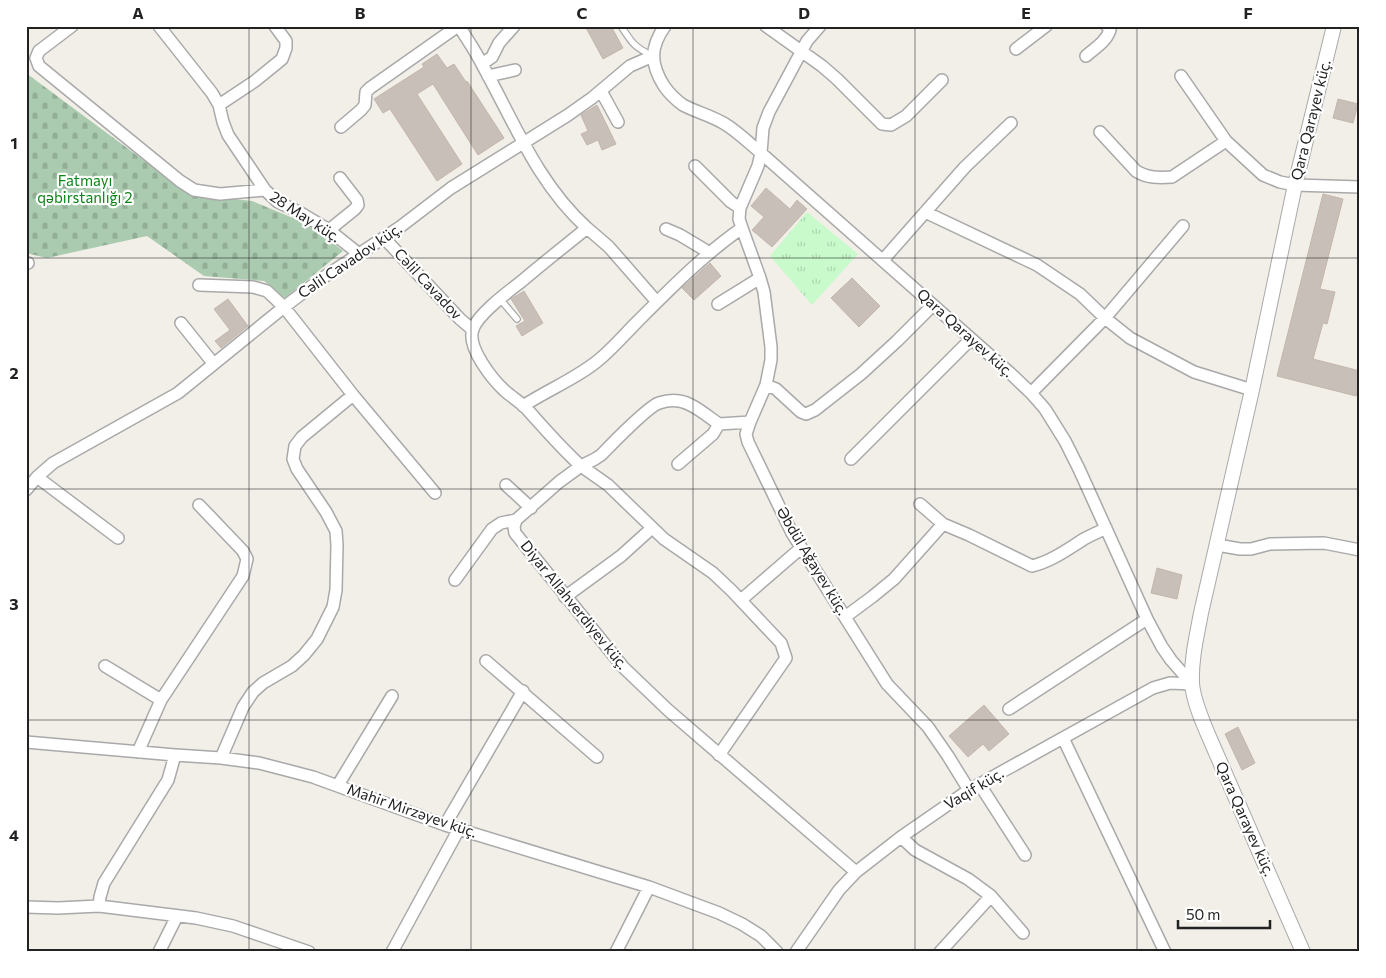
<svg xmlns="http://www.w3.org/2000/svg" width="1386" height="978" viewBox="0 0 1386 978" font-family="Commissioner,sans-serif">
  <defs>
    <pattern id="cemetery-stones" width="16" height="16" patternUnits="userSpaceOnUse" patternTransform="scale(1.25)"><rect width="16" height="16" fill="#aacbaf"/><path d="M2 7V4a2 2 0 0 1 4 0v3zM10 15v-3a2 2 0 0 1 4 0v3z" fill="#92ae96"/></pattern>
    <pattern id="park-tufts" width="24" height="20" patternUnits="userSpaceOnUse" patternTransform="scale(1.25)"><rect width="24" height="20" fill="#c8facc"/><path d="M3 7l-1-3M5 7V3M7 7l1-3M15 17l-1-3M17 17v-4M19 17l1-3" fill="none" stroke="#acd6af"/></pattern>
  </defs>
  <rect width="100%" height="100%" fill="#f2efe9"/>
  <!-- cemetery -->
  <path fill="url(#cemetery-stones)" d="M26 73 189 194 252 201 312 226 343 251 285 298 264 281 204 276 147 236 47 258 26 253Z"/>
  <!-- park -->
  <path fill="url(#park-tufts)" d="M807 212 858 254 812 305 770 256Z"/>
  <!-- building -->
  <path fill="#c7bfb8" stroke="#c4b6ab" d="M585 26H611L623 48 603 59Z
    M437 54 447 68 454 64 466 82 467 81 504 138 478 155 433 84 417 94 462 164 437 181 390 109 383 113 374 99 424 67 422 64Z
    M1338 99 1358 104 1353 123 1333 118Z
    M597 105 616 144 602 150 598 140 587 145 581 134 588 131 581 115Z
    M766 188 790 209 797 200 807 209 772 247 752 230 764 217 751 206Z
    M1323 194 1343 199 1320 289 1335 292 1327 324 1323 323 1313 359 1360 371V383L1356 396 1277 376Z
    M710 263 721 276 694 300 682 288Z
    M852 278 880 306 859 327 831 298Z
    M524 291 543 323 522 336 516 326 525 321 511 299Z
    M228 299 248 326 221 348 215 341 230 330 214 309Z
    M1157 568 1182 575 1177 599 1151 593Z
    M984 705 1009 734 989 751 983 744 968 757 949 736Z
    M1238 727 1255 763 1242 770 1225 734Z"/>
  <g fill="none" stroke-linecap="round" stroke-linejoin="round">
    <!-- service casing -->
    <g stroke="#a9a9a9" stroke-width="8">
      <path id="service" d="M621 26C632 43 634 47 653 56
        M500 299 517 319"/>
    </g>
    <!-- minor casing -->
    <g stroke="#a9a9a9" stroke-width="14">
      <path id="minor" d="M72 26 39 51 36 58 39 66 180 181 194 190 220 194 265 190
        M159 26 212 93 219 105 223 122 228 135 265 190 278 202 299 212 329 230 359 254
        M459 26C467 39 476 52 483 66 514 122 538 184 587 228 565 246 543 263 522 281 508 292 479 313 473 329 466 347 493 380 505 391 512 397 520 402 526 408 544 428 561 448 581 466L559 482 516 520 514 527 515 533 623 667 668 710 856 872
        M665 26C650 47 650 64 664 86 669 93 676 100 683 105 696 112 712 116 725 124 738 132 749 143 761 153L1010 373 1031 393 1045 409 1065 441 1079 469 1147 619 1162 647 1171 660 1192 684
        M766 26 822 66 837 79 882 124 891 125 906 116 942 80
        M820 26 807 41 769 112 763 128 761 153 758 166 740 208 739 219 742 228 760 278 764 292 771 347V360L766 385 750 422 746 434 748 442 792 533 887 684 928 727 948 756 969 790
        M1016 49 1046 26
        M1086 56C1095 48 1106 42 1110 30L1107 26
        M482 64 492 57 499 43 514 26
        M488 76 515 70
        M1181 76 1226 141 1263 175 1280 182 1295 185 1360 187
        M601 91 618 122
        M219 105 255 81 282 59 286 48V41L275 26
        M341 127 361 110 365 105 366 92 370 88 458 26
        M1100 132 1136 171C1147 178 1159 178 1172 177L1226 141
        M695 166 731 202 740 208
        M925 212 1037 265 1080 294 1105 318 1130 338 1194 372 1252 390
        M587 228 609 247 657 302
        M666 229 680 235 710 253
        M329 230 355 209 358 205 357 200 340 178
        M384 238 460 319 473 330
        M883 260 965 167 1011 123
        M26 263H28
        M199 285 253 287 267 291 284 307 353 395 435 493
        M718 304 760 278
        M181 323 213 363
        M766 385 776 389 801 412 806 414 815 410 861 374 897 341 933 305
        M1031 393 1105 318 1183 226
        M523 406C549 389 578 378 601 358 614 347 625 334 636 323 669 290 703 255 742 228
        M719 424C707 416 693 403 679 401 673 400 665 401 659 403 647 407 612 444 601 455L595 459 581 466 608 485 664 539 713 573 732 591 781 643 786 658 719 755
        M851 459 971 339
        M678 464 713 434 719 424 750 422
        M37 477 118 538
        M506 485 531 508
        M26 490 37 477 53 463 178 393 284 307 321 279 400 227 451 188 568 115 592 98 630 66 653 56
        M920 504 943 524
        M1217 545 1240 549H1251L1270 544 1324 543 1360 550
        M455 580 492 529 501 523 516 520
        M565 597 621 556 652 528
        M741 600 801 548
        M845 617 872 597 894 579 943 524 969 535 1032 566C1052 561 1068 549 1084 539 1091 535 1099 532 1106 528
        M486 661 597 757
        M105 666 161 700
        M1009 709 1147 619
        M1063 738 1165 952
        M26 742 175 755 221 758 259 763 313 777 445 825 649 887 719 913 742 924 761 936 777 952
        M138 752 161 700 243 576 247 559 243 551 199 505
        M221 758 243 707 253 692 263 683 292 666 304 655 317 639 333 607 336 590 337 545 336 531 326 512 297 469 293 459 295 446 302 437 353 395
        M338 785 392 696
        M980 785 1025 855
        M445 825 523 691
        M901 837 915 850 968 879 991 896 1023 933
        M99 906 100 897 104 883 168 780 175 755
        M26 907 58 908 99 906 196 918 233 926 309 952
        M159 952 177 916
        M392 952 459 829
        M616 952 649 887
        M796 952 839 890 856 872 901 837 969 790 1153 688 1170 683 1192 684
        M940 952 991 896"/>
    </g>
    <!-- tertiary casing -->
    <g stroke="#a9a9a9" stroke-width="16">
      <path id="tertiary" d="M1303 952 1210 739C1203 723 1193 700 1192 683 1191 659 1197 635 1201 613L1252 390 1295 185 1334 26"/>
    </g>
    <!-- service -->
    <use href="#service" stroke="#fff" stroke-width="5.5"/>
    <!-- minor -->
    <use href="#minor" stroke="#fff" stroke-width="11"/>
    <!-- tertiary -->
    <use href="#tertiary" stroke="#fff" stroke-width="14"/>
  </g>
  <!-- grid -->
  <path fill="none" stroke="#222" stroke-width="1" stroke-opacity="0.55" d="M249 26V952M471 26V952M693 26V952M915 26V952M1137 26V952M26 258H1360M26 489H1360M26 720H1360"/>
  <g text-anchor="middle" stroke-width="4.5" stroke-linejoin="round" paint-order="stroke">
    <!-- street labels -->
    <g font-size="15" fill="#222" stroke="#fff">
      <text transform="translate(1311 120) rotate(-76)" y="5">Qara Qarayev küç.</text>
      <text transform="translate(305 217) rotate(33)" y="5">28 May küç.</text>
      <text transform="translate(350 261) rotate(-34)" y="5">Cəlil Cavadov küç.</text>
      <text transform="translate(428 284) rotate(47)" y="5">Cəlil Cavadov</text>
      <text transform="translate(965 333) rotate(42)" y="5">Qara Qarayev küç.</text>
      <text transform="translate(812 561) rotate(59)" y="5">Əbdül Ağayev küç.</text>
      <text transform="translate(574 605) rotate(51)" y="5">Diyar Allahverdiyev küç.</text>
      <text transform="translate(974 789) rotate(-31)" y="5">Vaqif küç.</text>
      <text transform="translate(412 811) rotate(19)" y="5">Mahir Mirzəyev küç.</text>
      <text transform="translate(1245 819) rotate(66)" y="5">Qara Qarayev küç.</text>
    </g>
    <!-- park labels -->
    <g font-size="15" fill="#0c8416" stroke="#fff">
      <text x="85" y="186">Fatmayı<tspan x="85" dy="17">qəbirstanlığı 2</tspan></text>
    </g>
  </g>
  <!-- border -->
  <rect width="1386" height="978" fill="none" stroke="#ffffff" stroke-width="55"/>
  <!-- scale -->
  <path d="M1178 920v8h92v-8" fill="none" stroke="#222222" stroke-width="2.5"/>
  <text x="1186" y="920" font-size="15" fill="#222222" stroke="#ffffff" stroke-width="4" paint-order="stroke">50 m</text>
  <rect x="28" y="28" width="1330" height="922" fill="none" stroke="#222" stroke-width="2"/>
  <g font-size="16" text-anchor="middle" font-weight="bold" fill="#222">
    <text x="138" y="19">A</text>
    <text x="360" y="19">B</text>
    <text x="582" y="19">C</text>
    <text x="804" y="19">D</text>
    <text x="1026" y="19">E</text>
    <text x="1248" y="19">F</text>
    <text x="14" y="149">1</text>
    <text x="14" y="379">2</text>
    <text x="14" y="610">3</text>
    <text x="14" y="841">4</text>
  </g>
</svg>
